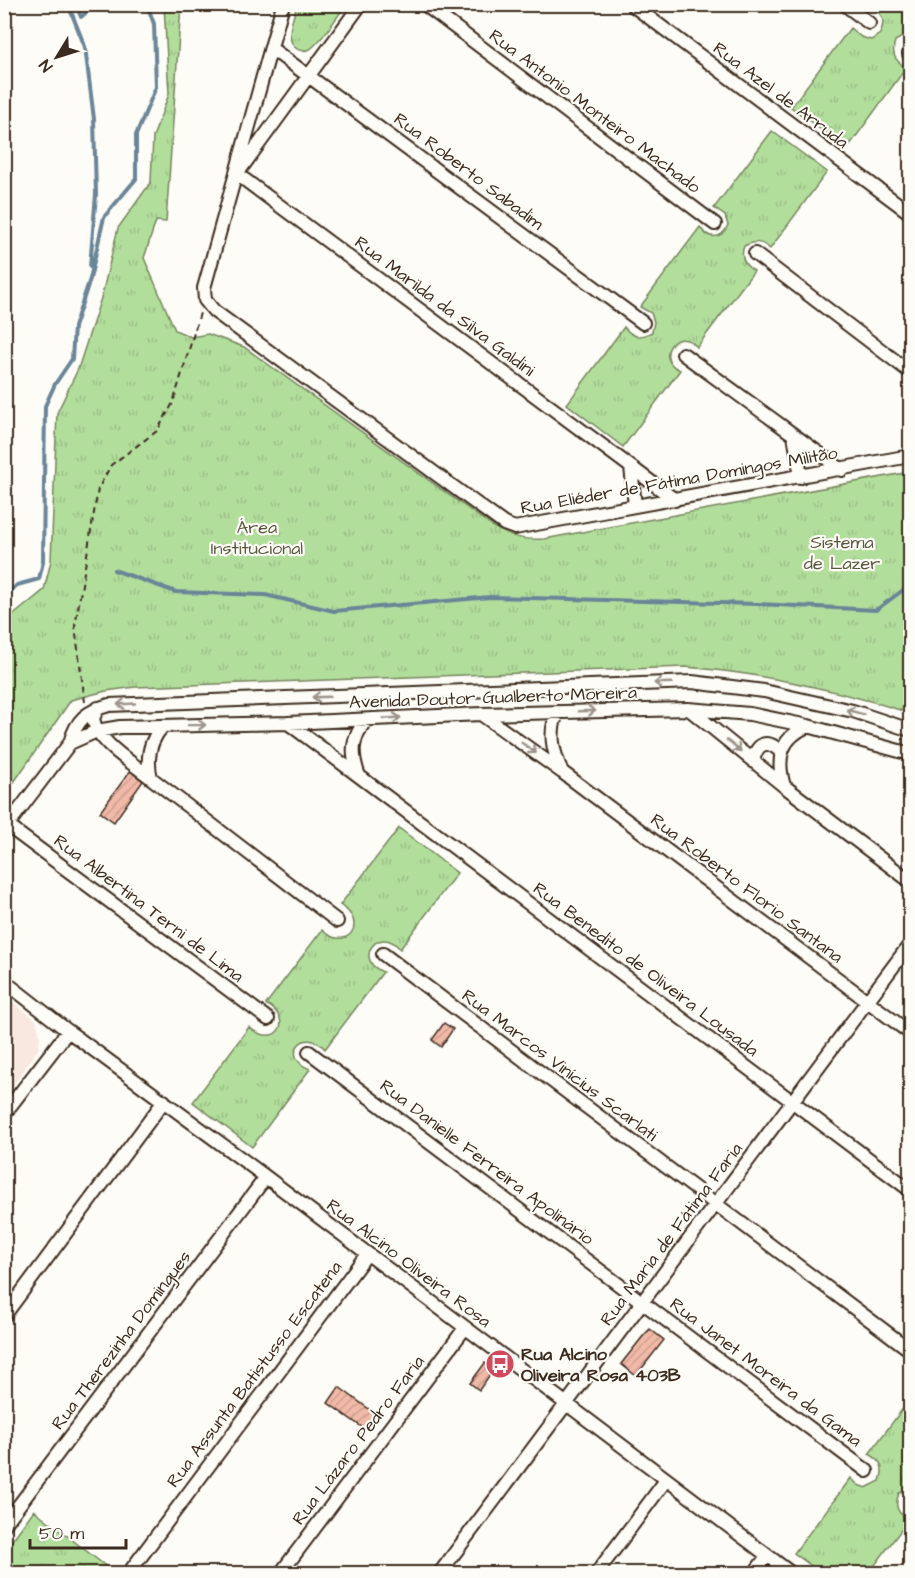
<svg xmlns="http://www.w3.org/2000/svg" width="915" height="1578" viewBox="0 0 915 1578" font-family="'Architects Daughter',sans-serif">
  <defs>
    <pattern id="grass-tufts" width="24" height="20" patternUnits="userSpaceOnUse" patternTransform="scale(1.5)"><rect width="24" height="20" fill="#b2de9c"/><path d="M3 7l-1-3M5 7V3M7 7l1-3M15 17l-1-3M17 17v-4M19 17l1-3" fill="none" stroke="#9abf86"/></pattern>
    <pattern id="building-hatch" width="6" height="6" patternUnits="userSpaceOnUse" patternTransform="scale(1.5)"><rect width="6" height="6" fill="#f1b9a8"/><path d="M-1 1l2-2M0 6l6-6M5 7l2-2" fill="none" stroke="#d09f90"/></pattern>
  </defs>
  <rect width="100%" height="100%" fill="#fdfcf7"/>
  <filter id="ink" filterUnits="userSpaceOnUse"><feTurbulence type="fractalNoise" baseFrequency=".0167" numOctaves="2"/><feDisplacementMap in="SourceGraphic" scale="12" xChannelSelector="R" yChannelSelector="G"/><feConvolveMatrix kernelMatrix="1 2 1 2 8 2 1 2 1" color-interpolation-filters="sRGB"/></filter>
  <g filter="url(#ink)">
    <!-- built -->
    <path fill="#f9e8df" d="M5 996 36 1020 40 1036 39 1048 5 1097Z"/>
    <!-- grass -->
    <path fill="url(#grass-tufts)" stroke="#76845d" stroke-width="1.5" d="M164 5H181L166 222 156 221 144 258 175 330 191 337 208 334 244 347 495 528C514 538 523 540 544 539L910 472V713C838 690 761 673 685 667L135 687 106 691 71 700 5 795V622L44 590 51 561 57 413 78 369 102 295 118 228 151 182 153 137 169 94Z
      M297 5V4L346 5C337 16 322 42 310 49 306 51 300 51 297 49 283 39 294 17 297 5Z
      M870 5H910V38L902 37 895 41C891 55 895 60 906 68L847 149 791 107 850 28 861 37 871 40 880 34C886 19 883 15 870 5Z
      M772 131 827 172 770 249C761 241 755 241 744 246 740 257 743 265 754 271L697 347C676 324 653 359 680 370L623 447 567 404 624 327C633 338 640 338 652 332L654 322 651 313 640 307 700 227C708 240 722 240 728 225L725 216 714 208Z
      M399 828 457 873 400 949C379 923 352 960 383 972L325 1049C304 1025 279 1057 310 1069L252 1147 193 1102 249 1027C275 1050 296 1020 266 1004L322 930C346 953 370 923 340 905Z
      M910 1399V1489L899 1493C894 1506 897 1515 910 1518L869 1573H821L794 1553 851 1478 858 1485 866 1488 880 1481C885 1467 881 1460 869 1454Z
      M34 1510 112 1571 109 1574 5 1573V1550Z"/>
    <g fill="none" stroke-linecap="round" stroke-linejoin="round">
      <!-- stream -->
      <path stroke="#698597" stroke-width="4" d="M68 4 85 47 94 119 96 194 90 267
        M76 4 81 17 96 4
        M114 570 176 592 265 595 334 611 490 597 758 604 876 610 910 585
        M4 597 17 585 39 579 43 562 45 406 55 384 72 359 74 327 90 279 104 217 136 179V135L156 87 154 24 149 10 137 4"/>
    </g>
    <!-- building -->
    <path fill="url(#building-hatch)" stroke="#3b2a1e" stroke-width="1.5" d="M130 771 143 781 114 822 100 812Z
      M444 1023 453 1029 441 1047 432 1040Z
      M650 1329 664 1340 636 1376 621 1364 644 1335Z
      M485 1363 494 1369 479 1390 470 1383Z
      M339 1387 377 1415 366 1430 328 1403Z"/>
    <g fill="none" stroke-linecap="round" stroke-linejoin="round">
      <!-- minor casing -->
      <g stroke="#3b2a1e" stroke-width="16">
        <path id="minor" d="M283 4 204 288 205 300 214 311 504 524 515 528 525 526 910 456
          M361 4 237 174 631 467
          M424 4 715 224
          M631 4 910 213
          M844 4 869 23
          M272 49 643 323
          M909 54 910 56
          M755 254 910 372
          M683 354 794 435
          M801 477 794 435 842 470
          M635 506 631 467 675 500
          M98 708 93 718C96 742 133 763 151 778 146 758 149 741 163 726
          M689 709 784 786 910 881
          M481 714 562 772C553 752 548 732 558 712
          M288 723 359 776C351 754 351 739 366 720
          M70 743 97 731 120 727 288 723 481 714 688 709 750 714 808 726 910 754
          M753 761C757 743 767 738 781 752
          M562 772 910 1033
          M359 776 910 1190
          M151 778 337 921
          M784 786C776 759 780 738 808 726
          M8 826 268 1019
          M4 830 70 743C76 720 87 711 109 705L692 682 764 691 853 711 910 730
          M383 954 910 1350
          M4 981 68 1031 266 1177 792 1574
          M309 1052 867 1471
          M4 1114 68 1031
          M4 1316 164 1101
          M4 1525 266 1177
          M128 1574 367 1254
          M280 1574 465 1328
          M439 1574 910 944
          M596 1574 666 1480
          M754 1574 767 1556"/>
      </g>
      <!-- path -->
      <path stroke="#3b2a1e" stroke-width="2" stroke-dasharray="6 4.5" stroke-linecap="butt" d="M85 702 75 626 98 489 111 465 157 431 173 403 200 313"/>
      <!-- minor -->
      <use href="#minor" stroke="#fdfcf7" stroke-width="12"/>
    </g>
    <!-- one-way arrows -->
    <defs><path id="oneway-shaft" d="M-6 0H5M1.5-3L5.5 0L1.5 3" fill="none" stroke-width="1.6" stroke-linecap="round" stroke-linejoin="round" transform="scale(1.5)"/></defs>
    <g stroke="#9c938a">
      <use href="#oneway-shaft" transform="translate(663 683) rotate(178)"/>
      <use href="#oneway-shaft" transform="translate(321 697) rotate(178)"/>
      <use href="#oneway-shaft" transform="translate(126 704) rotate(177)"/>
      <use href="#oneway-shaft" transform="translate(587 711) rotate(-2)"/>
      <use href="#oneway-shaft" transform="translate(855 712) rotate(-164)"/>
      <use href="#oneway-shaft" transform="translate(392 718) rotate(-3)"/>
      <use href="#oneway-shaft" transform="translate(197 725) rotate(-1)"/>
      <use href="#oneway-shaft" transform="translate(734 746) rotate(39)"/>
      <use href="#oneway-shaft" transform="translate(529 748) rotate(35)"/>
    </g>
  </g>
  <!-- icons -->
  <defs>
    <g id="bus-disc" transform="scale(1.5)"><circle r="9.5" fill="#d1495b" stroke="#fdfcf7"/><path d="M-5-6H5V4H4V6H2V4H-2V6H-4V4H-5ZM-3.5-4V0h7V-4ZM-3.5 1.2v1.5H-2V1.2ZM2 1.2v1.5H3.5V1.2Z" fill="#fff"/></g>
  </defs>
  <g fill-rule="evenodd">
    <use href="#bus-disc" x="500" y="1364"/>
  </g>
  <g text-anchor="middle" stroke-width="4.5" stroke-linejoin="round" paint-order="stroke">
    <!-- street labels -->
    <g font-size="18" fill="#3b2a1e" stroke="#fdfcf7">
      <text transform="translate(781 95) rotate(37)" y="6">Rua Azel de Arruda</text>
      <text transform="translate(595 111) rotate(37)" y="6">Rua Antonio Monteiro Machado</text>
      <text transform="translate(469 171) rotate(37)" y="6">Rua Roberto Sabadim</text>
      <text transform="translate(445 306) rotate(37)" y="6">Rua Marilda da Silva Galdini</text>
      <text transform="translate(679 480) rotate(-10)" y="6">Rua Eliéder de Fátima Domingos Militão</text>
      <text transform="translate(493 697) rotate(-2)" y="6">Avenida Doutor Gualberto Moreira</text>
      <text transform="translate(747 888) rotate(37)" y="6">Rua Roberto Florio Santana</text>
      <text transform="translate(149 908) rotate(37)" y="6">Rua Albertina Terni de Lima</text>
      <text transform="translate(646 969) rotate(37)" y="6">Rua Benedito de Oliveira Lousada</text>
      <text transform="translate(560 1065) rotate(37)" y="6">Rua Marcos Vinícius Scarlati</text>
      <text transform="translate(487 1162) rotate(37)" y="6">Rua Danielle Ferreira Apolinário</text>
      <text transform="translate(671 1234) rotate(-53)" y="6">Rua Maria de Fátima Faria</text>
      <text transform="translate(409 1263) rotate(37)" y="6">Rua Alcino Oliveira Rosa</text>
      <text transform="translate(121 1340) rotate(-53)" y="6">Rua Therezinha Domingues</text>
      <text transform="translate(766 1372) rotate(37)" y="6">Rua Janet Moreira da Gama</text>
      <text transform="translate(254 1374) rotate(-53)" y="6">Rua Assunta Batistusso Escatena</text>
      <text transform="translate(358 1440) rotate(-53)" y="6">Rua Lázaro Pedro Faria</text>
    </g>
    <!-- park labels -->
    <g font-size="18" fill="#59573e" stroke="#fdfcf7">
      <text x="257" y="533">Área<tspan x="257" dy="21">Institucional</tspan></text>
      <text x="842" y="548">Sistema<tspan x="842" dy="21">de Lazer</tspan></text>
    </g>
    <!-- poi labels -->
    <g font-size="18" font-weight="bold" fill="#3b2a1e" stroke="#fdfcf7" text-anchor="start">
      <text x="521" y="1360">Rua Alcino<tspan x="521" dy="21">Oliveira Rosa 403B</tspan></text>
    </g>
  </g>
  <!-- margin -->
  <rect width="915" height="1578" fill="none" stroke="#fdfcf7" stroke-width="24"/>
  <rect x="12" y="12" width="891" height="1554" fill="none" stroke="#3b2a1e" stroke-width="2" filter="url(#ink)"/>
  <!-- north arrow -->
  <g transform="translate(57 57) rotate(232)" stroke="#fdfcf7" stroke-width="4.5" paint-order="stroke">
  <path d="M0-4.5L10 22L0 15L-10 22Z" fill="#3b2a1e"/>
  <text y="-9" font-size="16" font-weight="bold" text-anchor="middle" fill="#3b2a1e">N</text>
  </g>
  <!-- scale -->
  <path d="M30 1539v9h96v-9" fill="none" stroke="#3b2a1e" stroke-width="3"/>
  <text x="39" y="1539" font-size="18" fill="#3b2a1e" stroke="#fdfcf7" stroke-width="4.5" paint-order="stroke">50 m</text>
</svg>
